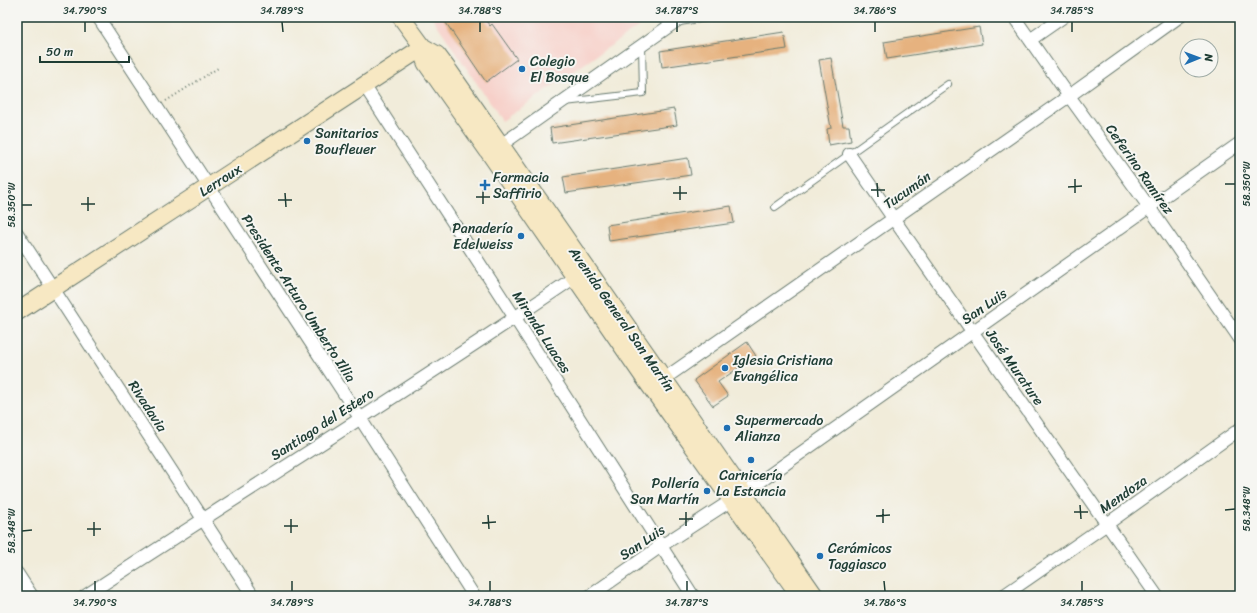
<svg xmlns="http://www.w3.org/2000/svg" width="1257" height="613" viewBox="0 0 1257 613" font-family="Sriracha,sans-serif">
  <rect width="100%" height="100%" fill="#f6f6f2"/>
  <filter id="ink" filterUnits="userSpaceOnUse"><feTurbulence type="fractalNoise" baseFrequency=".025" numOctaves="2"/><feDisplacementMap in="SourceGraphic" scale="8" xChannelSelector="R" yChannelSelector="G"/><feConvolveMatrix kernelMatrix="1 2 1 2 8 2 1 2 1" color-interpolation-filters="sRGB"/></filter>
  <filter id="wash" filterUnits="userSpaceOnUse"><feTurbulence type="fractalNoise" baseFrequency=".012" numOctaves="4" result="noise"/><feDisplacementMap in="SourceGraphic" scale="16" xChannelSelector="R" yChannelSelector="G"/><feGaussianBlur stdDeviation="0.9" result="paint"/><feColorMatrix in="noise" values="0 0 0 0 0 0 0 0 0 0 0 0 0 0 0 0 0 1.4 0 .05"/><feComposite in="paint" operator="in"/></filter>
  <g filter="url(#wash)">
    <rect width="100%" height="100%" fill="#f1ecda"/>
    <!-- built -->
    <path fill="#f7d0c9" d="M432 17H652L502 121Z"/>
    <g id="blocks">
      <!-- building -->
      <path fill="#e6b27f" d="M442 17H483L490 26 492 24 517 59 486 82Z
        M979 27 982 44 887 59 884 42Z
        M784 32 787 49 662 67 660 51Z
        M831 58 843 126H849L851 141 829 145 827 129 831 128 819 60Z
        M674 109 677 125 552 143 550 128Z
        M688 158 691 175 566 193 563 177Z
        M731 206 734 223 609 241 607 225Z
        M747 342 756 356 718 382 728 396 713 406 694 380Z"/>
    </g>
  </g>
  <g filter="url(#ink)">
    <use href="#blocks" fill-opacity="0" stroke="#687a6e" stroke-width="1"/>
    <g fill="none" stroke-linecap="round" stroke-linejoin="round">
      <!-- lane casing -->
      <g stroke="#687a6e" stroke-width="8">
        <path id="lane" d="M679 22 713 17
          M565 102 643 93 642 45
          M775 207 948 84"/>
      </g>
      <!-- street casing -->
      <g stroke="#687a6e" stroke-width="14">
        <path id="street" d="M98 17 360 418 474 596
          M1014 17 1069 96 1149 207 1240 339
          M1030 40 1063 17
          M364 85 515 318 693 596
          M501 145 682 17
          M849 154 893 218 1157 596
          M17 233 253 596
          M658 383 1069 96 1179 17
          M744 493 1240 143
          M17 573 32 596
          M85 596C248 489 414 387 575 277
          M590 596 661 546 732 500
          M1003 596 1107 524 1240 429"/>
      </g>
      <!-- secondary casing -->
      <g stroke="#687a6e" stroke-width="19">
        <path id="secondary" d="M401 17 423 47 437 55 449 71 815 596
          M423 47V55L426 63 491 155 643 376 800 596
          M17 312 423 47"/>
      </g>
      <!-- path -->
      <path stroke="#687a6e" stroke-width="2" stroke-dasharray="1 3" stroke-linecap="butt" d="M166 101 218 68"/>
      <!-- lane -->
      <use href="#lane" stroke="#fff" stroke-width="6"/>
      <!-- street -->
      <use href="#street" stroke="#fff" stroke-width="12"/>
      <!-- secondary -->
      <use href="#secondary" stroke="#f7e8c3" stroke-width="17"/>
    </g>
  </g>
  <!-- ticks -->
  <path fill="none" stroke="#1f3d34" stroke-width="1.5" d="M85 22V32M282 22 283 32M480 22V32M677 22V32M875 22V32M1072 22V32M1075 179V193M877 183 878 197M1225 184H1235M680 186V200M1068 187 1082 186M483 190V204M871 190H885M285 193 286 207M673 193H687M88 197V211M476 197H490M278 200H292M81 204H95M22 205H32M1080 505 1081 519M883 509V523M1225 510 1235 509M686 512V526M1074 512H1088M488 515 489 529M876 516 890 515M291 519V533M679 519H693M94 522V536M482 523 496 522M284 526H298M87 529H101M22 531 32 530M95 581V591M292 581V591M490 581V591M687 581V591M884 581 885 591M1082 581V591"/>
  <!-- markers -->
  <g fill="#1f6fb2" stroke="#f6f6f2" stroke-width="1.5">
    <circle cx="522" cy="69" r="4"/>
    <circle cx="307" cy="141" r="4"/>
    <path d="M483 179h4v4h4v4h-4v4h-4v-4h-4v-4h4z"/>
    <circle cx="521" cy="236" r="4"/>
    <circle cx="725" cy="368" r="4"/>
    <circle cx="727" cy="428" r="4"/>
    <circle cx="751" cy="460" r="4"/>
    <circle cx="707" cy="491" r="4"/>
    <circle cx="820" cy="556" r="4"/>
  </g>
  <g text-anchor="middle" stroke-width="4" stroke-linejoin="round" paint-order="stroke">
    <!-- poi labels -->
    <g font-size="14" fill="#1f3d34" stroke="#f6f6f2" text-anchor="start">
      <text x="530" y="66">Colegio<tspan x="530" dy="16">El Bosque</tspan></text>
      <text x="315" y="138">Sanitarios<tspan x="315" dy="16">Boufleuer</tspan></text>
      <text x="493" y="182">Farmacia<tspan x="493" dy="16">Saffirio</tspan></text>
      <text x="513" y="233" text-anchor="end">Panadería<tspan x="513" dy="16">Edelweiss</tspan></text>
      <text x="733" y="365">Iglesia Cristiana<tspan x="733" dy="16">Evangélica</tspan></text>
      <text x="735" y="425">Supermercado<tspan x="735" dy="16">Alianza</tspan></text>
      <text x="751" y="480" text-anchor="middle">Carnicería<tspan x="751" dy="16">La Estancia</tspan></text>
      <text x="699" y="488" text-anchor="end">Pollería<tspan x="699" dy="16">San Martín</tspan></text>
      <text x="828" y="553">Cerámicos<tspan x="828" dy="16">Taggiasco</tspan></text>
    </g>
    <!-- street labels -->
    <g font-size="14" fill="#1f3d34" stroke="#f6f6f2">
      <text transform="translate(1140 169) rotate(55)" y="5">Ceferino Ramírez</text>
      <text transform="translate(220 180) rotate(-33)" y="5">Lerroux</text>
      <text transform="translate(907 190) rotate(-35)" y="5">Tucumán</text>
      <text transform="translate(299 298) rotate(57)" y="5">Presidente Arturo Umberto Illia</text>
      <text transform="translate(984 306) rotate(-35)" y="5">San Luis</text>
      <text transform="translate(622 319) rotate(55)" y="5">Avenida General San Martín</text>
      <text transform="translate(542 332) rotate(57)" y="5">Miranda Luaces</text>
      <text transform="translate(1015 367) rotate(55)" y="5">José Murature</text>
      <text transform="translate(148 406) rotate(57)" y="5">Rivadavia</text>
      <text transform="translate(322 424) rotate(-33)" y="5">Santiago del Estero</text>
      <text transform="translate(1123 494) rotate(-35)" y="5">Mendoza</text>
      <text transform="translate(642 542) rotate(-34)" y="5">San Luis</text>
    </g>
  </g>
  <!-- margin -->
  <rect width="1257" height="613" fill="none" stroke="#f6f6f2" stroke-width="44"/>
  <!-- north arrow -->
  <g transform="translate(1199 58) rotate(89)"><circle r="19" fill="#f6f6f2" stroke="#a0aca6"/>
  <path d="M0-3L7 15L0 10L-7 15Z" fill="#1f6fb2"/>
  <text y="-6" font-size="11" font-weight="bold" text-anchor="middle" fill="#1f3d34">N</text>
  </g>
  <!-- scale -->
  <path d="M40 56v6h89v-6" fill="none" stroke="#1f3d34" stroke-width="2"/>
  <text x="46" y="56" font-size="12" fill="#1f3d34" stroke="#f6f6f2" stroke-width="3" paint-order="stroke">50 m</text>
  <rect x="22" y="22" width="1213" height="569" fill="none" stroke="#1f3d34" stroke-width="1.5"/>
  <g font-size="10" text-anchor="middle" fill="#1f3d34">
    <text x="85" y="14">34.790°S</text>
    <text x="282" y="14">34.789°S</text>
    <text x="480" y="14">34.788°S</text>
    <text x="677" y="14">34.787°S</text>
    <text x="875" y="14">34.786°S</text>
    <text x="1072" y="14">34.785°S</text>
    <text transform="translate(1246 184) rotate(-90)" y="4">58.350°W</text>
    <text transform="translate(11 205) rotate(-90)" y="4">58.350°W</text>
    <text transform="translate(1246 509) rotate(-90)" y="4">58.348°W</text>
    <text transform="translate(11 531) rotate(-90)" y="4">58.348°W</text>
    <text x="95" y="606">34.790°S</text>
    <text x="292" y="606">34.789°S</text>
    <text x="490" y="606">34.788°S</text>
    <text x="687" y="606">34.787°S</text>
    <text x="885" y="606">34.786°S</text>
    <text x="1082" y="606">34.785°S</text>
  </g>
</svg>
